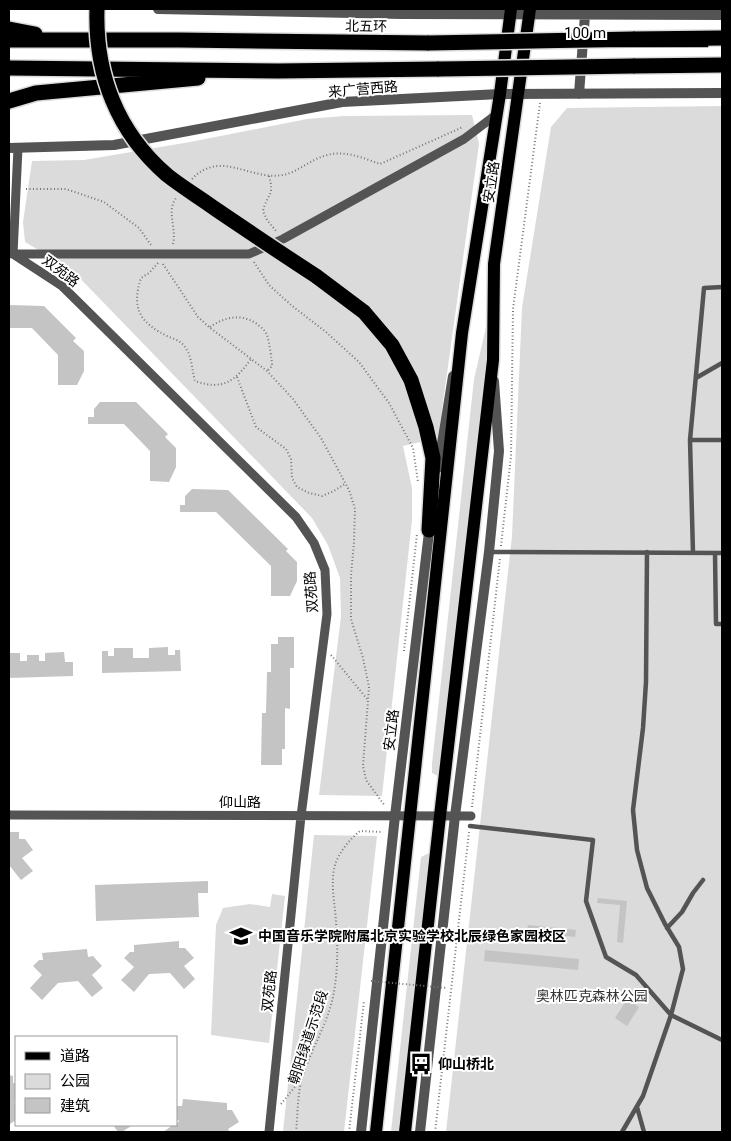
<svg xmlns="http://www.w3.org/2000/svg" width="731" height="1141" viewBox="0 0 731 1141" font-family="Roboto,'Noto Sans SC',sans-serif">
  <rect width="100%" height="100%" fill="#fff"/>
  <!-- green -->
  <path fill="#dbdbdb" d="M722 106V1132H446L512 536 522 308 551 127 567 108Z
    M472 115 479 144 438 438 403 446 412 488V520L382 796 319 795 341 616 340 578 328 545 312 518 72 270 25 242 23 222 32 161 84 160 190 142 307 119 344 116Z
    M490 310 491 359 448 772 438 776 432 773V764L474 379Z
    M314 835 377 836 344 1132H283Z
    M431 852 407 1132H391L421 857Z
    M272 894 285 896 269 1043 211 1035 216 925 223 908 250 904 270 907Z"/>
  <!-- building -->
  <path fill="#c4c4c4" d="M9 305 44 306 76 338 73 341 84 351V371L77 385H58V355L32 328H9Z
    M100 402H136L168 434 165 437 176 448V467L169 482 150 481V451L124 424H88V417H94V409Z
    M192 489 228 490 288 549 286 551 297 562V581L290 596H271V566L216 512H180V505H185V496Z
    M278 637H294V668H290V709L285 708V749H282V765H261L262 713H266L267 672H271V644H278Z
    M168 647V655H175V650H180L181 671 102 673V651H108V656H114V648H133V658H149V648Z
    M64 652 65 662H73V676L9 678V653H20V661H27V655H39V661H45V653Z
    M9 832H19V839H25L33 850 22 858 33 871 21 880 9 865Z
    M208 881V893H198L199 917 96 921 95 885Z
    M598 898 627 901 623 943 617 942 620 905 597 903Z
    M528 925 576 930 575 937 527 931Z
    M179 941V948H185L194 958 184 966 195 979 184 989 170 973 149 974 134 992 121 980 134 967 124 958 130 952H134V945Z
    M87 949 88 957 93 956 102 966 92 975 103 988 92 997 78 981 58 983 42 1000 30 988 42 975 33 966 39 960H43L42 953Z
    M485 950 579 959 578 970 484 961Z
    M627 999 639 1007 627 1026 615 1018Z
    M9 1075 13 1076V1083H16V1101L14 1102 16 1105V1120L10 1124 9 1122Z
    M183 1099 227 1103V1110H232L239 1122 228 1129 230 1132 193 1131 191 1132H163L173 1125H176L179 1121 176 1118V1106H182Z
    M113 1125H130L131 1126 122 1132H118Z"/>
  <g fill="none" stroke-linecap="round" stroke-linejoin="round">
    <!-- primary casing -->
    <g stroke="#dbdbdb" stroke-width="15">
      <path id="primary" d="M376 1132 462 333 500 94 511 9
        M405 1132 440 816 493 360 494 264 530 9"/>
    </g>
    <!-- motorway casing -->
    <g stroke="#dbdbdb" stroke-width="18">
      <path id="motorway" d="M9 29 35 34
        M633 39 722 38
        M9 40H180L429 43
        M633 66 722 65
        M9 68 278 71 439 69
        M9 101 36 93 198 78
        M316 276 364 312 392 345 411 380 426 427 433 458 429 530"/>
    </g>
    <!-- path -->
    <path stroke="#767676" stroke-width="2" stroke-dasharray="1 2.5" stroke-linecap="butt" d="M269 176C275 196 267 194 263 211L267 220 276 231
      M192 179C221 149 250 181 283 175 298 172 310 160 324 156 343 149 363 158 380 164L463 127
      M26 189H66L104 202 139 228 151 245
      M173 244C177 228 166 212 176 198
      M254 262 269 285 291 305 326 332 359 362 389 403 413 448 418 482
      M158 263 149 273 141 278C131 309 140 323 169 337 175 339 181 341 185 347 192 356 192 371 195 381 223 391 235 381 251 359
      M163 264 198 317 209 327 267 371 293 399 321 438 349 490 355 509 354 542 351 575V619L363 658 369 687 363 766 366 780 385 806
      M210 327C224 317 242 313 257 324 261 327 265 330 267 335 269 341 272 360 272 366L267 371
      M237 377 256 427 286 449 291 459 292 478 297 487 309 493 322 496 334 491 346 483
      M501 546 511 456 513 309 540 103
      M404 651 417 534
      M331 655 367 699
      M472 807 500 558
      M281 1104 302 1078
      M296 1132C298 1114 297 1093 303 1076 311 1049 327 1025 333 997 338 973 338 947 336 922 335 904 330 882 335 865 339 852 350 839 360 831L383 832
      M349 1132 364 1001
      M435 1132 469 832"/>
    <!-- service -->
    <path stroke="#545454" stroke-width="4.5" d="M696 378 722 363
      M690 440H722
      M490 552 722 553
      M693 553 690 440 704 288 722 287
      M715 553 716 624H722
      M470 826 593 840 586 901 606 957 636 975 671 1015 722 1040
      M667 928 682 912 693 893 703 880
      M637 1107 644 1132
      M622 1132 643 1096 671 1015 683 969 679 947 665 924 647 888 637 850 633 810 643 728 646 682 647 552"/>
    <!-- minor -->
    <path stroke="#545454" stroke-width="9" d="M18 148 13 254 62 286 296 517 314 543 325 570 327 614 301 816 269 1132
      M12 254H249L283 239 464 139 497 114
      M9 815 471 816"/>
    <!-- tertiary -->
    <path stroke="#545454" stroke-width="10" d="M158 9 402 14 722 15
      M579 94 585 15
      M9 148 114 145 342 102 500 94 722 93
      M438 468 453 376
      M361 1132 395 816 430 524
      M420 1132 455 816 489 552 499 451 494 381"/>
    <!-- primary -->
    <use href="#primary" stroke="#000" stroke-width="12"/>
    <!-- motorway -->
    <use href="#motorway" stroke="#000" stroke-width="15"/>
    <!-- motorway-bridge casing -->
    <g stroke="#dbdbdb" stroke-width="18" stroke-linecap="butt">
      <path id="motorway-bridge" d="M97 9C95 74 117 132 167 175 182 187 199 197 214 208 248 231 282 254 316 276
        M429 43 633 39
        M439 69 633 66"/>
    </g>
    <!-- path-bridge -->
    <path stroke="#767676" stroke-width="2" stroke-dasharray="1 2.5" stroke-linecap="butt" d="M371 981 447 988"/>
    <!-- motorway-bridge -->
    <use href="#motorway-bridge" stroke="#000" stroke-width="15"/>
  </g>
  <!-- icons -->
  <defs>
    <g id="school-bare" transform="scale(1.725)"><path d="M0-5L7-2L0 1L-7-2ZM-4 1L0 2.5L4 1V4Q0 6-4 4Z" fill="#000" stroke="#fff" stroke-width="2.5" paint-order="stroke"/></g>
    <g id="bus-bare" transform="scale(1.725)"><path d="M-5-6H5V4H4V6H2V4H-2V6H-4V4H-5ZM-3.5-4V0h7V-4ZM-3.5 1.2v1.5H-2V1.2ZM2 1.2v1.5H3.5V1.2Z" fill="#000" stroke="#fff" stroke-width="2.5" paint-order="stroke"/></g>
  </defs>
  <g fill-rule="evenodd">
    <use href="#school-bare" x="241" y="936"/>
    <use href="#bus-bare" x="421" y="1064"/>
  </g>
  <g text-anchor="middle" stroke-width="4" stroke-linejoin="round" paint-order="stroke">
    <!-- street labels -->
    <g font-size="14" fill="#000" stroke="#fff">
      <text transform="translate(366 26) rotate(1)" y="5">北五环</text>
      <text transform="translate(363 89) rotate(-5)" y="5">来广营西路</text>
      <text transform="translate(491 182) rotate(-82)" y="5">安立路</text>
      <text transform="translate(61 271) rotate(37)" y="5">双苑路</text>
      <text transform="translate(311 592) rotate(-94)" y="5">双苑路</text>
      <text transform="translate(391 730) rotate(-83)" y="5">安立路</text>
      <text x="240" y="807">仰山路</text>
      <text transform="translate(269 991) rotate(-84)" y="5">双苑路</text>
      <text transform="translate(308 1037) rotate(-72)" y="5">朝阳绿道示范段</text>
    </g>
    <!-- poi labels -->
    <g font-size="14" font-weight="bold" fill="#000" stroke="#fff" text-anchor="start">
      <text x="258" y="941">中国音乐学院附属北京实验学校北辰绿色家园校区</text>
      <text x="438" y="1069">仰山桥北</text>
    </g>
    <!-- park labels -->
    <g font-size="14" fill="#323232" stroke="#fff">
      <text x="592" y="1001">奥林匹克森林公园</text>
    </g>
  </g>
  <!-- border -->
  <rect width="731" height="1141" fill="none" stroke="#000000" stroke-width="20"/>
  <!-- legend -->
  <rect x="15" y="1036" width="162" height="90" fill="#ffffff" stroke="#999999"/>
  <rect x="25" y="1052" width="25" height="8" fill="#000000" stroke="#999999"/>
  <text x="60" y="1061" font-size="15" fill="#000000">道路</text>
  <rect x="25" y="1074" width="25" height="15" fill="#dbdbdb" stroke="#999999"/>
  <text x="60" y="1086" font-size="15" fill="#000000">公园</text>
  <rect x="25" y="1098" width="25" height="15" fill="#c4c4c4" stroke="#999999"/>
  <text x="60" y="1111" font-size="15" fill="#000000">建筑</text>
  <!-- scale -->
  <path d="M556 38v8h151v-8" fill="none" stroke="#000000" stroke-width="2.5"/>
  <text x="564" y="38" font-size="15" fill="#000000" stroke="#ffffff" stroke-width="4" paint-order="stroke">100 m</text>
</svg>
